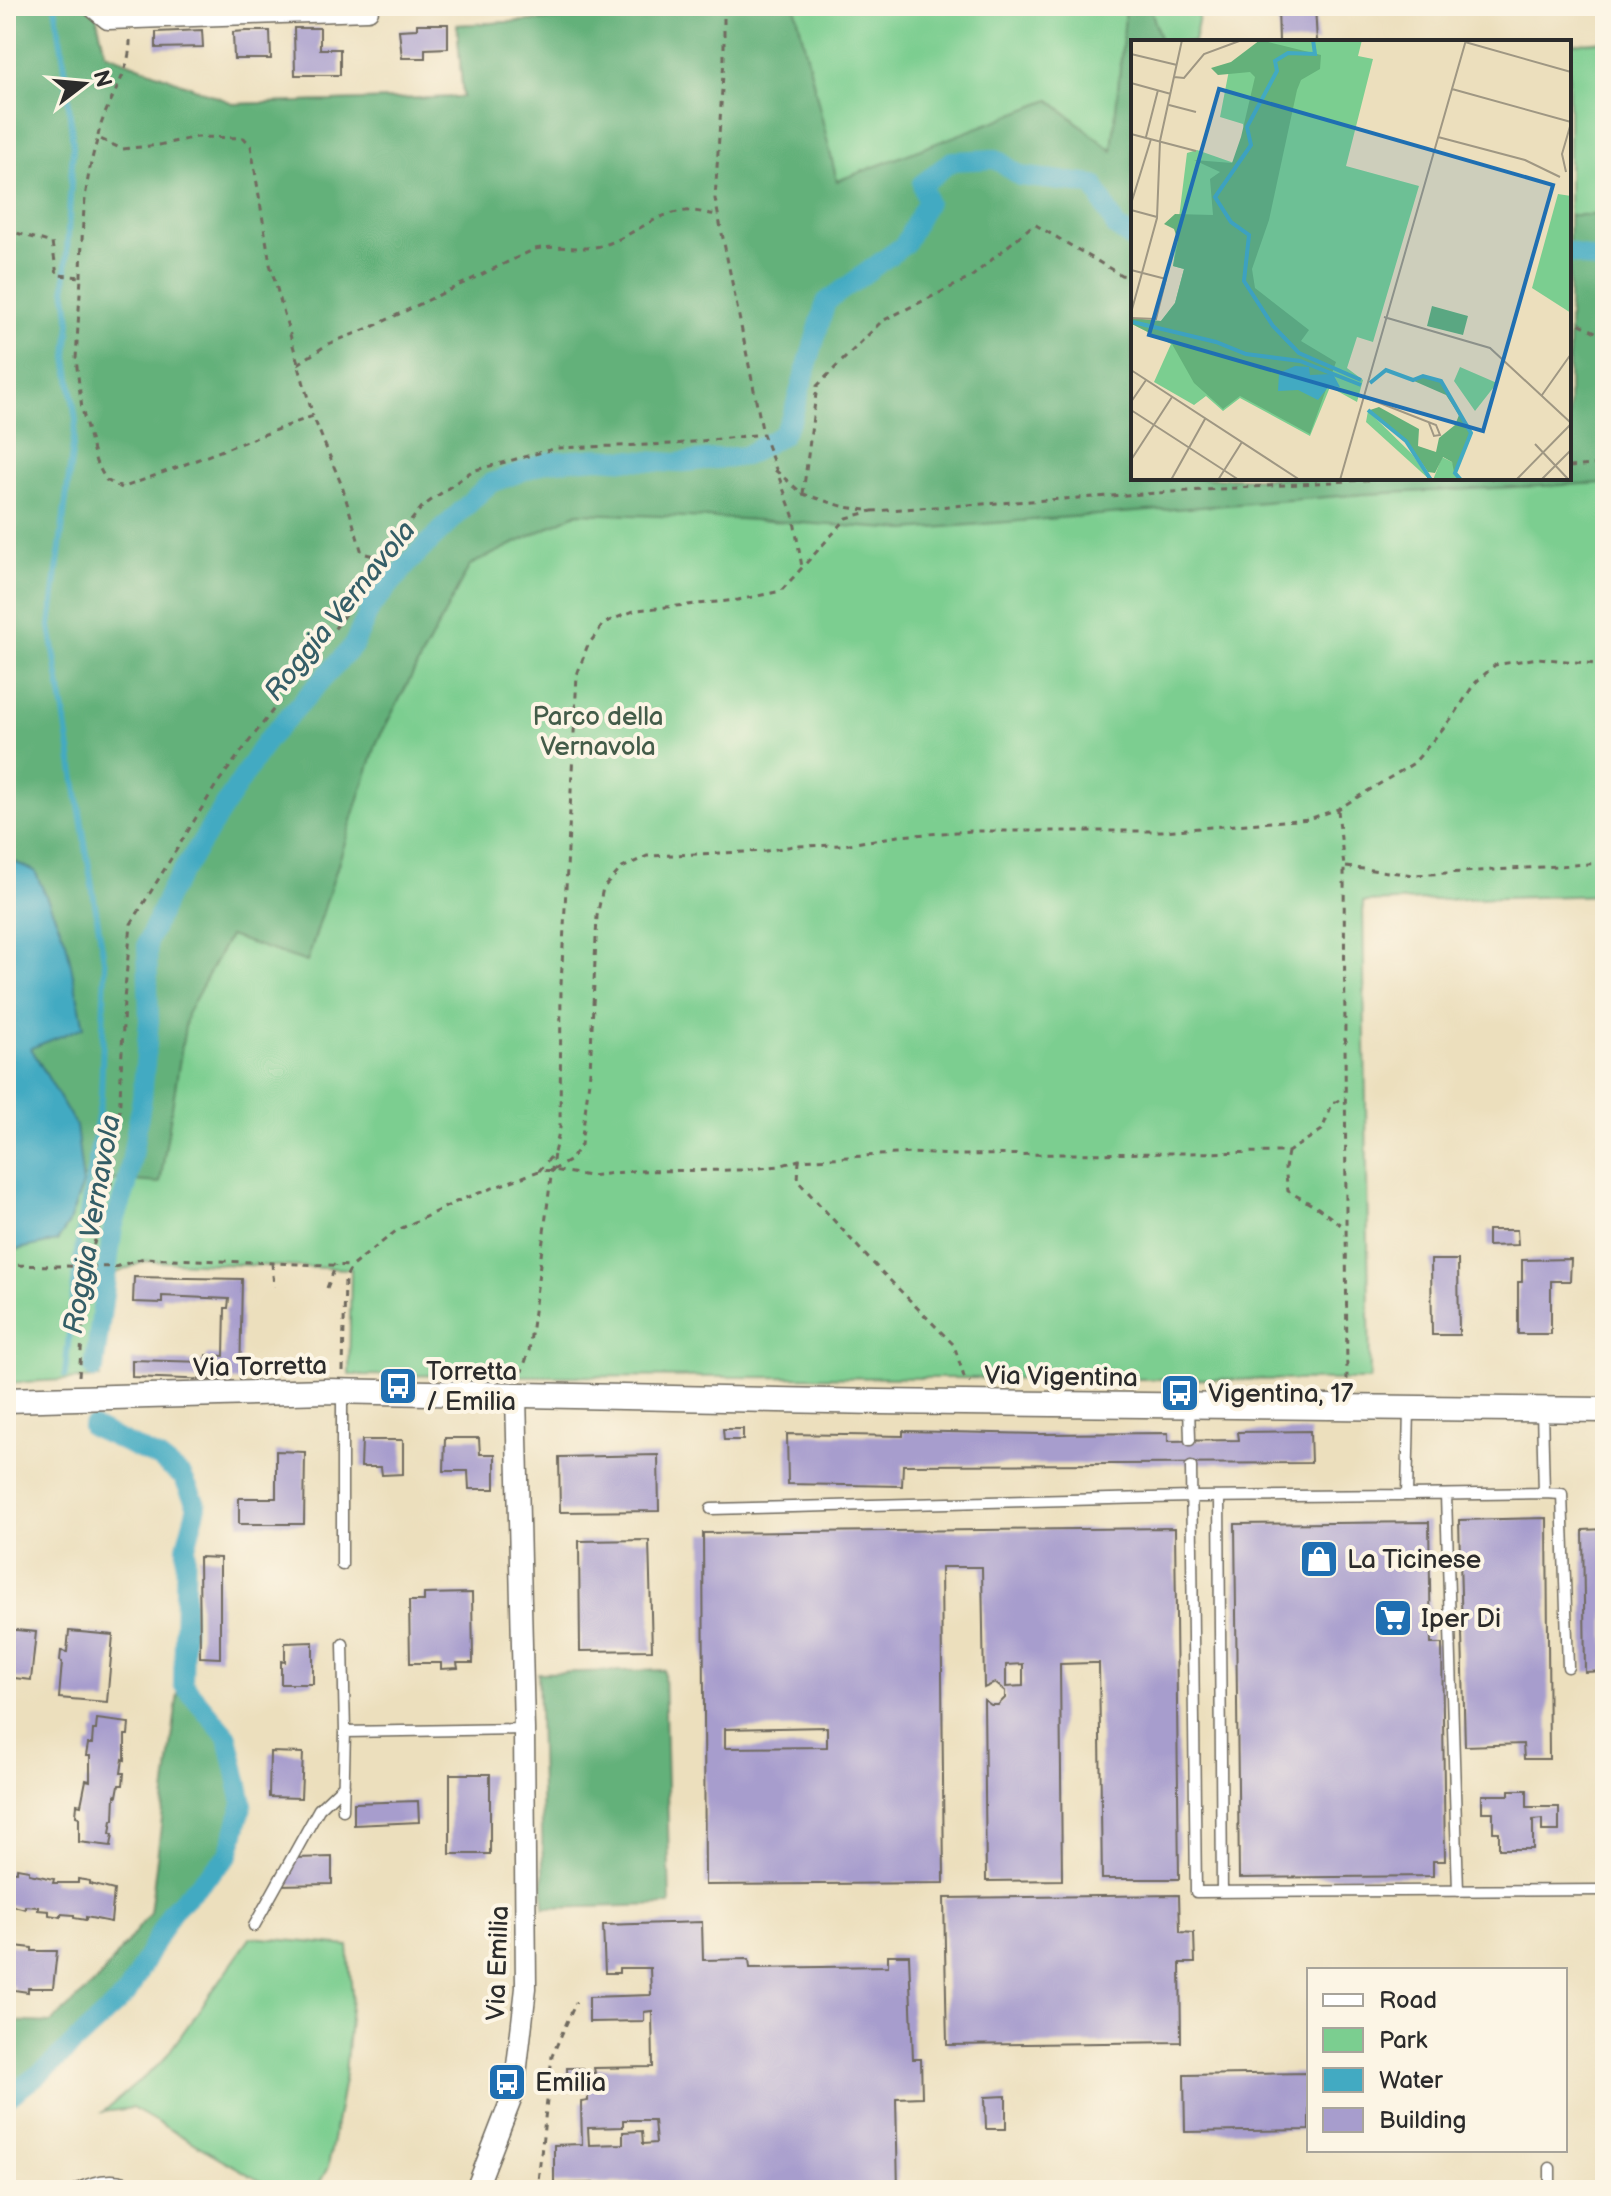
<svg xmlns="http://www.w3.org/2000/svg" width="1611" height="2196" viewBox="0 0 1611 2196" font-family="'Balsamiq Sans',sans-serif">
  <rect width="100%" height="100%" fill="#fcf5e5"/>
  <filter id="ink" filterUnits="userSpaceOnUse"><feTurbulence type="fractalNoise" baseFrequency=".0125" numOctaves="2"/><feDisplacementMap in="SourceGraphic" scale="16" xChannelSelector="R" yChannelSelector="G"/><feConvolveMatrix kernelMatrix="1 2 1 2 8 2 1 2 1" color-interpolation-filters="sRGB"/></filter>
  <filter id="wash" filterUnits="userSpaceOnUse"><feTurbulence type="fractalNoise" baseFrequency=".006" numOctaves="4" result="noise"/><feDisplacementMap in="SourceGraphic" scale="32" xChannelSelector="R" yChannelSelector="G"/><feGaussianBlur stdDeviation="1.8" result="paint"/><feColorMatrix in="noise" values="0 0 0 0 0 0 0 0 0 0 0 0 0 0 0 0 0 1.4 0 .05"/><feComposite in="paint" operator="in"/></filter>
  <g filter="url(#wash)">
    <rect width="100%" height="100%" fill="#ecdfbd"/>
    <!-- green -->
    <path fill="#7bce90" stroke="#537c5e" stroke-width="2" d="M8 6H94L105 53 235 104 463 97 457 25 616 16 626 6H1201L1194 42H1133V478H1569V44L1605 41V895L1363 902 1370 1380 349 1375 351 1269 145 1261 114 1274 100 1378 6 1383V1266L8 1265 6 1260V11Z
      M251 1937 348 1946 352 1995 345 2074 328 2167 316 2190H276L132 2108 103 2112 162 2062Z"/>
    <!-- forest -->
    <path fill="#64b17a" stroke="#486e52" stroke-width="2" d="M8 6H94L105 53 235 104 463 97 457 25 616 16 631 6H795L837 181 1050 100 1112 151 1126 6H1150L1161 42H1133V478H1569V215H1605V483L1366 494 906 530 739 519 578 513 470 565 377 742 307 962 229 936 187 1014 160 1183 6 1172V11Z
      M664 1670 670 1905 544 1908 538 1673Z
      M178 1692 221 1739 238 1805 225 1856 169 1909 125 1992 6 2092V2021L51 2023 98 1980 150 1913Z"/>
    <!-- water -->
    <path fill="#42aac2" stroke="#366a76" stroke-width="2" d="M6 858 35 871 66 941 84 1027 31 1048 76 1126 83 1184 68 1225 57 1241 15 1250 7 1249 6 1220Z"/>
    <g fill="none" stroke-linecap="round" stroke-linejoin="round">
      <!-- stream -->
      <path stroke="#42aac2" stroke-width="6" d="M55 6 66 74 73 146 65 287 70 322 67 357 76 421 50 626 105 966 101 1098 79 1233 65 1375"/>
      <!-- canal -->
      <path stroke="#42aac2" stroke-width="20" d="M1569 252 1605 263
        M94 1369 113 1227 127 1185 142 1098 149 1021 147 943 170 891 266 741 353 646 371 607 413 558 489 484 547 462 598 458 676 463 745 456 782 435 792 417 826 302 904 245 927 202 922 184 952 161 996 159 1020 176 1094 185 1116 227 1133 239
        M6 2099 51 2065 127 1994 172 1911 229 1855 243 1803 228 1737 183 1684 186 1547 197 1506 183 1477 160 1459 92 1427"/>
    </g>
    <g id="blocks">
      <!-- building -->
      <path fill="#a79dcd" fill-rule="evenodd" d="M1278 6H1315L1317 42H1279Z
        M417 24H448V48L425 49V58H402L399 30 417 29Z
        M294 28H320V49H340V75H295Z
        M202 30 203 47 156 48V32Z
        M246 31H270L271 59H234L233 32Z
        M1488 1230H1517L1518 1245 1488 1246Z
        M1571 1259 1570 1281H1551V1334H1518V1282H1522V1260Z
        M1431 1260H1458L1459 1335H1432Z
        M134 1277 242 1279 240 1381 132 1377V1360L206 1362 207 1355 224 1356 225 1308H228L229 1299 162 1296V1303L133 1302Z
        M723 1429H743V1440H724Z
        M903 1431 1039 1434 1168 1433V1441L1239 1440 1238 1432 1310 1431 1311 1463 903 1465 902 1486 788 1484 787 1434 903 1436Z
        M445 1438H479L480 1454H495V1489H469L468 1471H444Z
        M362 1440H403V1474L382 1475 381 1467H361Z
        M276 1451 305 1452 304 1524H239V1498H276Z
        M658 1455 659 1511 560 1512 559 1457Z
        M1547 1518 1549 1759H1524L1523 1744 1465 1746 1459 1520Z
        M1429 1522 1431 1644H1442L1445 1861H1433V1876L1239 1878 1235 1524Z
        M1175 1528 1179 1879H1102L1099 1663H1093L1060 1664 1062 1880 986 1881 984 1700 991 1705H998L1005 1698V1691L995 1683 984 1688 982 1567H941L944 1883 705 1885 703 1533ZM1023 1664V1686L1006 1687V1665ZM827 1727V1747L725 1748V1729Z
        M1605 1529V1671L1585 1672 1583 1530Z
        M649 1540 652 1650 580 1651 579 1541Z
        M199 1557 220 1558V1658L200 1657Z
        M472 1593 473 1663H457L458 1668 441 1669V1663H410L409 1601H424V1594Z
        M6 1629 36 1632 31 1680 6 1677Z
        M69 1631 113 1635 107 1702 59 1698 62 1662 60 1661 61 1651 67 1652Z
        M313 1642V1684H281V1661L285 1662V1643Z
        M97 1719 129 1723 128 1735H125V1760L123 1759 121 1773H124L123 1785H119L117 1796 115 1795 114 1820H112L110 1834H113L111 1846 79 1842V1817L76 1816 77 1804 81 1805 86 1780 90 1781V1756H86L88 1744H92L93 1730H96Z
        M270 1752 303 1753 301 1798 269 1797Z
        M450 1774H490V1854H450Z
        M1509 1790H1527V1807H1559V1831H1542V1819L1533 1820V1849H1499V1832H1493V1812H1482V1795H1509Z
        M418 1801 419 1822 354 1825V1803Z
        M332 1857V1884L278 1885 295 1858Z
        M17 1868 29 1870V1874L54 1879 53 1883H78V1879L90 1881V1884L114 1890 111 1922 86 1917V1920L74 1918V1915L61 1914V1917L49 1915V1911L38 1910V1907L25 1906V1909L6 1904V1871L17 1872Z
        M1179 1895 1180 1932 1194 1933 1195 1963H1180L1181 2042 947 2045 944 1898Z
        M702 1922 703 1960 749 1959 750 1968 888 1966V1955H909L913 2059H921L922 2097 896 2098 898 2190H658L657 2182 554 2184V2145L582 2144 581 2102 588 2101V2091H568L567 2068H583L585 2073H595L594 2068 653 2067 652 2011 644 2012V2021L589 2022V1997L651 1995 650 1968H619V1973H605L603 1925ZM623 2120H654L656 2143 643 2144 642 2131 623 2132V2144L589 2145 588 2128 623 2127Z
        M6 1945 32 1948V1951H57L53 1988H28V1992L14 1990V1986L6 1985Z
        M1309 2073V2130L1185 2132 1184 2075Z
        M1006 2096V2129H986L985 2097Z"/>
    </g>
  </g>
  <g filter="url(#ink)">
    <use href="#blocks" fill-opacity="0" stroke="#6f6a5e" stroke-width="2"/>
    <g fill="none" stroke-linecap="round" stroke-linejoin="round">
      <!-- service casing -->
      <g stroke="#6f6a5e" stroke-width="13">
        <path id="service" d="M342 1392V1565
          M1189 1406 1190 1440
          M1191 1467 1196 1892 1605 1890
          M1544 1493 1562 1494 1568 1667
          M1407 1495 1544 1493 1542 1410
          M1446 1495 1458 1891
          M1219 1497 1222 1892
          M711 1509 1192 1497 1407 1495 1409 1409
          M343 1644 345 1732
          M343 1810 345 1732 524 1729
          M254 1926 319 1809 344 1785
          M1550 2168V2184L1553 2190
          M6 2190H9
          M76 2190C106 2173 124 2181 155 2190"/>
      </g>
      <!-- minor casing -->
      <g stroke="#6f6a5e" stroke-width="23">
        <path id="minor" d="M92 6 108 19 368 10V6
          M476 2190 514 2092 526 1988 524 1729 516 1395"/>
      </g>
      <!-- tertiary casing -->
      <g stroke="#6f6a5e" stroke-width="27">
        <path id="tertiary" d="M6 1400 327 1391 879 1402 1605 1410"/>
      </g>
      <!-- path -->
      <path stroke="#6f6a5e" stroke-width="3" stroke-dasharray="6 6" stroke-linecap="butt" d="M724 6V58L715 199 763 434 793 515 802 567
        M98 136C105 101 131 76 130 38
        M6 230 52 243 57 275 81 277 76 359 82 409 96 462 106 480 122 488 313 416 342 486 362 553 381 558
        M81 277C82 230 83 183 98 138L122 149 159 145 197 137 244 138 251 146 270 264 313 416
        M1569 318 1605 337
        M298 364 328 344 374 326 535 249C560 244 579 252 604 245 631 237 657 212 686 211 696 210 708 214 718 215
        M1569 467 1605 464
        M775 470 803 494 845 507 872 511 1395 478
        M1490 478H1498
        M803 494 817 386 882 321 970 278 1034 224 1121 275 1133 277
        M1338 810 1344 867 1347 1386
        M1346 867 1414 875 1605 863
        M1288 1152 1285 1168 1288 1191 1318 1208 1345 1228
        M799 1160 798 1181 869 1259 954 1345 964 1377 970 1382
        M553 1170 569 1161 581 1145 590 1072 597 916 603 888 622 868 647 856 766 851 793 846 843 845 899 836 971 831H1162L1309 819 1338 809 1414 763 1455 714 1474 684 1495 665 1538 658 1605 665
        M539 1171 554 1153 560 1128 561 985 577 675 587 647 604 623 636 610 738 600 781 591 847 518 872 511
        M272 1263 274 1287
        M6 1265 115 1267 144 1258 352 1266
        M327 1288 336 1265
        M343 1371 345 1279 352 1266 396 1231 460 1200 539 1171 553 1170 589 1176 632 1171 741 1170 779 1166 799 1160 911 1153 956 1155 1288 1152 1322 1130 1332 1104 1345 1097
        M521 1374 529 1351 554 1153
        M79 1376 88 1265 113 1176 119 1125 124 1000 131 924 216 785 339 623 381 558 422 507 472 471 557 448 675 444 763 434
        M537 2190 552 2056 576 2002"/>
      <!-- service -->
      <use href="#service" stroke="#fff" stroke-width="10"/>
      <!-- minor -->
      <use href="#minor" stroke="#fff" stroke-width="20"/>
      <!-- tertiary -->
      <use href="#tertiary" stroke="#fff" stroke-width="24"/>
    </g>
  </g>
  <!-- icons -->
  <defs>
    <g id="bus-square" transform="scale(2)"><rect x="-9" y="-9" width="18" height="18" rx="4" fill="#1f6fb2" stroke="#fcf5e5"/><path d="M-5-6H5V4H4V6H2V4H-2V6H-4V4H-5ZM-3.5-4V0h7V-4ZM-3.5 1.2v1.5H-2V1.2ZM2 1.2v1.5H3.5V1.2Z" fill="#fff"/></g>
    <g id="shop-square" transform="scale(2)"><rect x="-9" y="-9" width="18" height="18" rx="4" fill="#1f6fb2" stroke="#fcf5e5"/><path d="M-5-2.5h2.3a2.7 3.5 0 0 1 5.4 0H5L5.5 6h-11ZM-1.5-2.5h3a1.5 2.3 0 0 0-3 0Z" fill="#fff"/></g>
    <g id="supermarket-square" transform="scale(2)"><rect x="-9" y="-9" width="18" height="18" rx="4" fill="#1f6fb2" stroke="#fcf5e5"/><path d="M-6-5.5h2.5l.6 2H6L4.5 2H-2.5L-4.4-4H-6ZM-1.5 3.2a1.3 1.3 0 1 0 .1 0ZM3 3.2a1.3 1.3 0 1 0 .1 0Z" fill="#fff"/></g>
  </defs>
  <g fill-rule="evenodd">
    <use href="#bus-square" x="398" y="1386"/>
    <use href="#bus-square" x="1180" y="1393"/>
    <use href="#shop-square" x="1319" y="1559"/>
    <use href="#supermarket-square" x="1393" y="1618"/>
    <use href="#bus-square" x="507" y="2082"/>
  </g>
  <g text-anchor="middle" stroke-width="8" stroke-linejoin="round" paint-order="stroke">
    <!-- park labels -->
    <g font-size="26" fill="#435c49" stroke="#fcf5e5">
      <text x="598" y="725">Parco della<tspan x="598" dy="30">Vernavola</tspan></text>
    </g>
    <!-- street labels -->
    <g font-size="26" fill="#2b2b2b" stroke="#fcf5e5">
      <text transform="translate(260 1366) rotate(-1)" y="9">Via Torretta</text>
      <text transform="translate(1061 1376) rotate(1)" y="9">Via Vigentina</text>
      <text transform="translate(497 1963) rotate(-88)" y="9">Via Emilia</text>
    </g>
    <!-- poi labels -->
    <g font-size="26" fill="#2b2b2b" stroke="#fcf5e5" text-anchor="start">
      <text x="426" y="1380">Torretta<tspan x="426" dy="30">/ Emilia</tspan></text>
      <text x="1208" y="1402">Vigentina, 17</text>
      <text x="1347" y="1568">La Ticinese</text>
      <text x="1421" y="1627">Iper Di</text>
      <text x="535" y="2091">Emilia</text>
    </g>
    <!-- water labels -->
    <g font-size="28" font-style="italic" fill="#345e67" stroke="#fcf5e5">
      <text transform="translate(339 610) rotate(-51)" y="10">Roggia Vernavola</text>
      <text transform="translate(91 1224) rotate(-80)" y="10">Roggia Vernavola</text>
    </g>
  </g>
  <!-- overview -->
  <g transform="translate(1131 40)">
    <rect width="440" height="440" fill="#ecdfbd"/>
    <path d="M132 0H231L227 16 242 19 215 126 288 146 242 302 226 297 216 328 232 340 226 362 199 347 179 396 109 358 92 371 75 356 63 365 23 342 40 304 1 284 30 281 44 263 53 229 42 226 56 113 66 110 103 123 114 92 112 84 89 77 99 25ZM427 154 440 156V273L401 248ZM329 327 366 343 344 371 323 341ZM237 371 281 414 299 440 235 382ZM311 417 321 422 329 440H302Z" fill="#7bce90"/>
    <path d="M129 0 190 15 189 29 170 40 166 50 138 180 121 229 124 248 178 290 170 301 205 322 179 394 109 356 92 369 63 343 41 304 1 284 2 278 30 281 44 263 53 229 42 226 47 201 43 189 33 184 44 174 82 175 79 139 89 132 63 120 101 123 110 97 124 37 119 32 87 35 80 28 100 22ZM301 266 337 276 332 295 296 286ZM292 337 310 341 340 393 323 432 321 422 312 417 304 433 297 432 276 401 239 370 248 367 288 389 287 406 305 412 308 398 324 385 328 375 315 355 283 341Z" fill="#64b17a"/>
    <path d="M164 326 178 327 179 335 202 334 209 347 198 346 187 360 167 350 147 351 148 333Z" fill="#42aac2"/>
    <path fill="none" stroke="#42aac2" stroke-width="4" d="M182 0 184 14 157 13 144 21 146 31 116 87 120 105 84 157 100 182 118 195 113 241 142 286 168 313 230 340M2 282 85 302 115 314 169 321 230 345M239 343 255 330 282 340 292 336 310 341 340 393 324 433 330 440M237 370 275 401 300 440"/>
    <path fill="none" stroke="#9f9783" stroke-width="2" d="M334 2 440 32M0 14 46 25M43 37 53 38 73 14 111 0M0 43 40 54M321 49 440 82M38 65 65 72M0 94 65 111M15 97 27 50M307 97 394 120 429 137M435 132 431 114 440 83M0 164 20 99M0 170 26 177M0 230 35 239 25 279 0 278M0 273 26 178 29 101 51 0M253 277 359 308 440 383M0 330 169 440M411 355 440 314M231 356 305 385 309 395 303 396 298 383M0 362 15 340M0 370 108 440M404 404 438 440M0 420 41 357M40 440 74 379M87 440 111 402M209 440 335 0M385 440 440 384M410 440 440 410"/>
    <path fill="#1f6fb2" fill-opacity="0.15" stroke="#1f6fb2" stroke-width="4" d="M88 49 422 145 352 391 18 295Z"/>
    <rect width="440" height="440" fill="none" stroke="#2b2b2b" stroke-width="4"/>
  </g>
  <!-- margin -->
  <rect width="1611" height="2196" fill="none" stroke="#fcf5e5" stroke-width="32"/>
  <!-- legend -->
  <rect x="1307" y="1968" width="260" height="184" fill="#fcf5e5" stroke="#a8a49b" stroke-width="2"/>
  <rect x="1323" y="1994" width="40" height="12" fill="#ffffff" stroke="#a8a49b" stroke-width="2"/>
  <text x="1379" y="2008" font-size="24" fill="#2b2b2b">Road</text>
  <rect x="1323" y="2028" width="40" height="24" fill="#7bce90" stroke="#a8a49b" stroke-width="2"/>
  <text x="1379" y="2048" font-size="24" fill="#2b2b2b">Park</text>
  <rect x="1323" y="2068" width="40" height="24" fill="#42aac2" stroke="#a8a49b" stroke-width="2"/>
  <text x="1379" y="2088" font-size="24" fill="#2b2b2b">Water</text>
  <rect x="1323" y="2108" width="40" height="24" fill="#a79dcd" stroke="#a8a49b" stroke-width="2"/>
  <text x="1379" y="2128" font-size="24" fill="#2b2b2b">Building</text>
  <!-- north arrow -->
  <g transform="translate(84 84) rotate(74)" stroke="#fcf5e5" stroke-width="6" paint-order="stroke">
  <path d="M0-6L14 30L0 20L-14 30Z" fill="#2b2b2b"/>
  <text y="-12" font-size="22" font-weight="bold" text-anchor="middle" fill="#2b2b2b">N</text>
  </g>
</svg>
